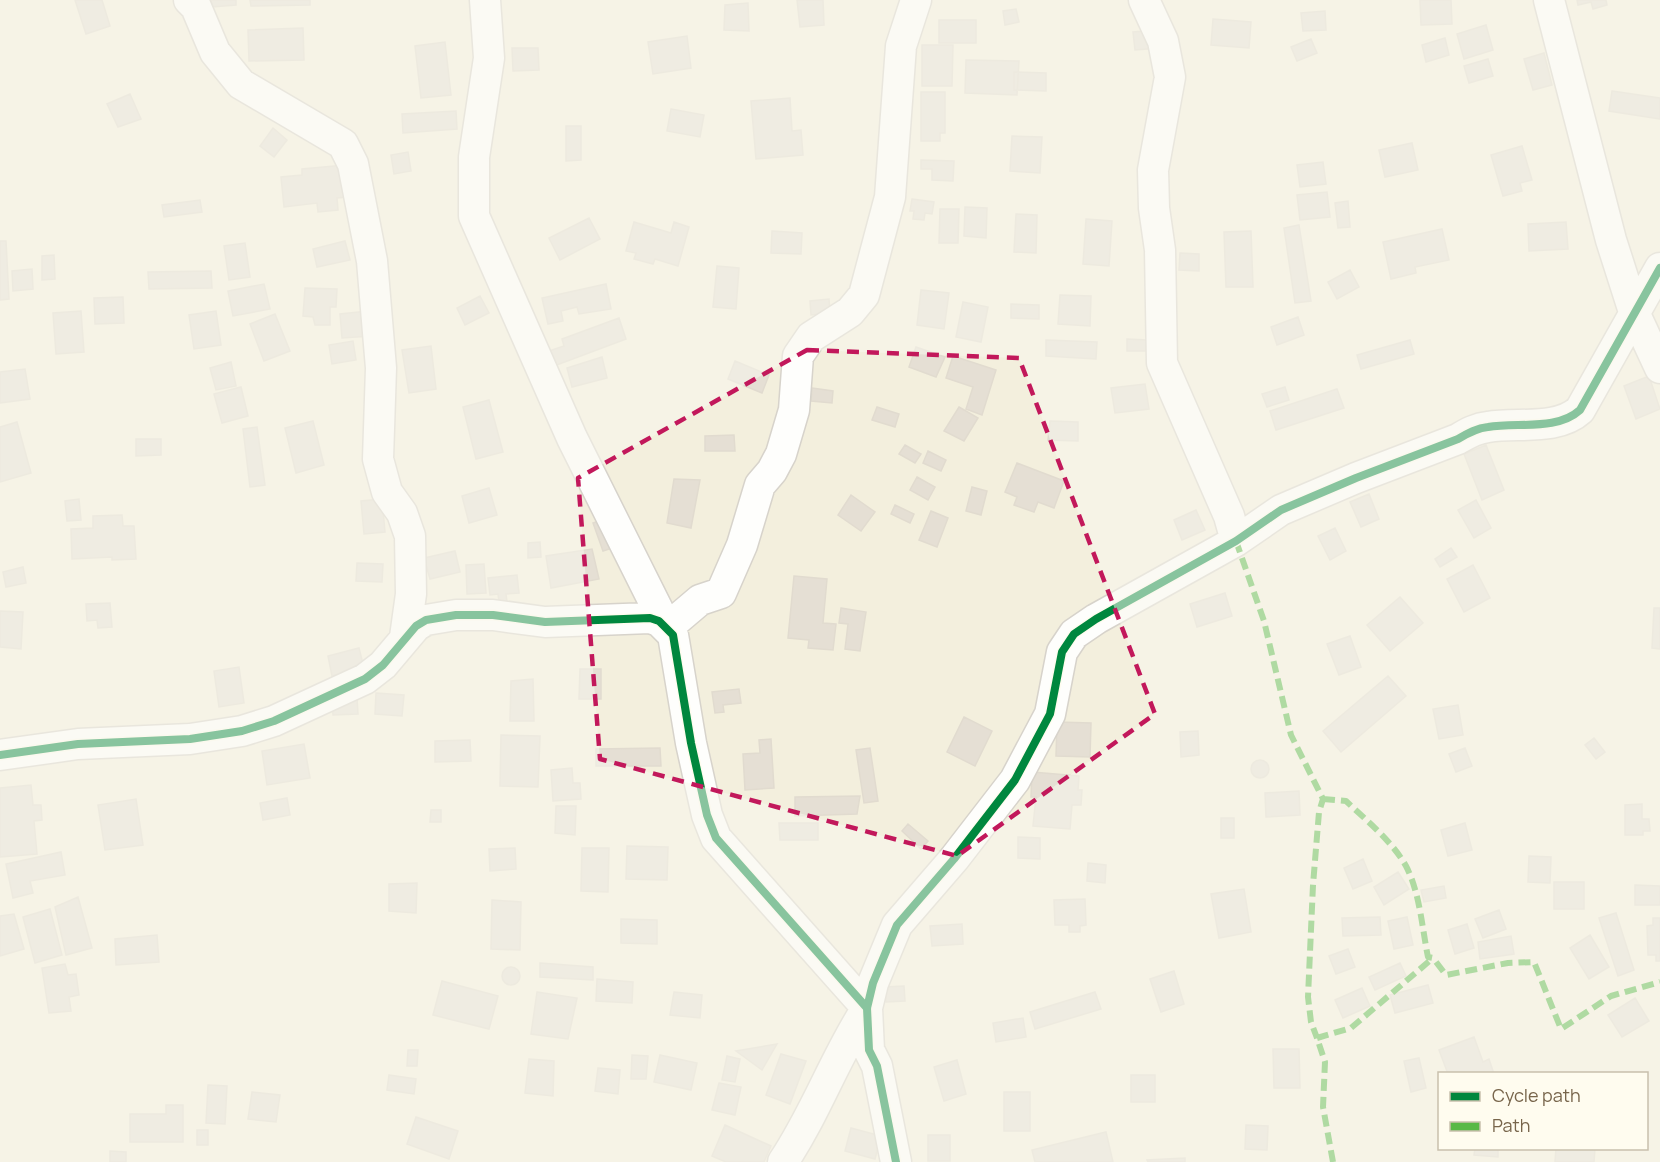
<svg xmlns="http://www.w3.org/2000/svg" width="1660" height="1162" viewBox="0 0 1660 1162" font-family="Manrope,sans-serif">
  <rect width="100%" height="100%" fill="#f8f6ed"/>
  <!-- residential -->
  <path fill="#f3efdd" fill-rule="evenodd" d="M0 0H1660V1162H0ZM1440 1074H1646V1148H1440Z"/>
  <!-- building -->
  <path fill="#e5dfd4" stroke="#e1dbcf" stroke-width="1.5" d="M75 0H102L110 26 86 34Z
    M211 0H236V5L212 7Z
    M250 0H310V5L251 6Z
    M797 0H823L824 25 800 27Z
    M1420 0H1451L1452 24 1421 25Z
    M1577 0H1606L1607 5 1593 9 1591 2 1578 5Z
    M748 3 749 31 724 30 725 5Z
    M1016 9 1019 22 1005 25 1003 11Z
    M1325 11 1326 30 1303 31 1301 13Z
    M1213 19 1251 22 1249 48 1211 45Z
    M939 20H976V43H939Z
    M1486 25 1493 50 1464 59 1457 34Z
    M303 28 304 60 249 61 248 30Z
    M1159 30 1160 48 1135 50 1133 32Z
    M687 36 691 68 653 74 648 42Z
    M1445 38 1449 55 1426 62 1422 45Z
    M1311 39 1317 53 1297 61 1291 47Z
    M445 42 451 95 421 98 415 46Z
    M922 45H953L952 86H922Z
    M512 48H538L539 70 513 71Z
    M1544 53 1552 85 1533 90 1524 59Z
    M1488 59 1493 76 1469 83 1464 66Z
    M966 60 1019 61 1017 95 965 93Z
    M1014 72 1046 73V91L1014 90Z
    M1612 91 1660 98V119L1609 111Z
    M921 92H945V133H940V141H921Z
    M130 94 141 119 118 127 107 104Z
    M790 98 792 131 801 130 803 155 756 159 751 101Z
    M671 109 704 115 700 137 667 131Z
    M456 111 457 129 403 133 402 114Z
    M566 126H581V160L566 161Z
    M273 128 287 140 274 157 260 146Z
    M1012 136 1042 137 1040 173 1010 171Z
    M1412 143 1418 170 1385 177 1379 150Z
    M1522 146 1532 180 1520 183 1522 191 1503 196 1491 155Z
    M408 152 411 171 394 174 391 155Z
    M921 160 954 161 953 181 932 180V169H921Z
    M1323 162 1326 184 1300 187 1297 165Z
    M345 165 348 197 337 198 338 210 318 212 317 203 284 207 281 177 302 175V169Z
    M1327 192 1330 217 1300 220 1297 195Z
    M912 199 934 202 932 214 925 213 924 220 913 219 914 211H910Z
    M200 200 202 212 164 217 162 205Z
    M1348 201 1350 227 1338 228 1335 203Z
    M965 207 987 208 986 238 964 236Z
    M940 209H959L958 243H939Z
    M1016 214 1037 215 1036 253 1014 252Z
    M589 218 600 239 560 260 549 238Z
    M1086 219 1112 221 1109 266 1083 264Z
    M634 222 671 233 674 222 689 227 678 266 655 259 653 264 634 259 636 253 626 251Z
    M1566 222 1568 249 1529 251 1528 224Z
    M1299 225 1311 301 1295 303 1284 228Z
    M1442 229 1449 260 1415 267 1416 273 1391 279 1383 242Z
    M772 231 802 233 801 254 771 253Z
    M1251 231 1253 287H1226L1224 232Z
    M0 241H6L9 299 0 300Z
    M345 241 350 260 317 267 313 249Z
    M245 243 250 277 229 280 224 246Z
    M1180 253 1199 254V271L1179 270Z
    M54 255 55 279 42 280V256Z
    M717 266 739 268 736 309 713 307Z
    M32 269 33 289 13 291 12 271Z
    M1350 270 1359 287 1337 299 1328 282Z
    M211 271 212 288 149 289 148 272Z
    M264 284 270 309 233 316 228 291Z
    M606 284 611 309 579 314 577 307 561 311 563 321 548 324 542 298Z
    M305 288 337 289 336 307H330V325H315L313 317 303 316Z
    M921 290 949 293 944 329 917 325Z
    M1060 295 1091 296 1090 326 1058 324Z
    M480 296 489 313 465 325 457 308Z
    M123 297 124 323 95 324 94 298Z
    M829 299 830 313 811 315 810 301Z
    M963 302 988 307 981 342 956 337Z
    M1011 304 1039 305V319L1011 318Z
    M81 311 84 352 56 354 53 313Z
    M216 311 221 345 194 349 189 315Z
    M368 311 371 336 342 338 340 314Z
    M275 314 290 351 264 361 250 324Z
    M1298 317 1304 335 1277 345 1271 327Z
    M619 318 626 339 554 366 549 351 564 346 562 339Z
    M1127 339 1147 340 1146 351H1127Z
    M1046 340 1097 342 1096 359 1046 356Z
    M1410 340 1414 354 1361 369 1357 355Z
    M353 341 356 360 332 364 329 345Z
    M431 346 436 389 409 393 402 350Z
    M916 347 945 357 936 377 909 367Z
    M953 356 996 370 982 415 966 409 973 387 946 378Z
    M602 357 607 378 572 387 567 368Z
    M735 361 769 375 762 393 728 379Z
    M231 362 236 386 216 390 210 368Z
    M25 369 30 399 0 403V372Z
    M1649 376 1660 409 1636 419 1624 386Z
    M1145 384 1149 409 1115 413 1111 388Z
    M241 387 248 416 222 423 214 394Z
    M1285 387 1289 400 1267 407 1262 394Z
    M812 388 833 391 832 403 811 401Z
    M1337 389 1344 408 1276 430 1270 411Z
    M489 400 503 452 476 459 463 407Z
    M877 407 899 414 895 427 872 420Z
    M959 407 978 418 964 441 944 431Z
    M313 421 324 465 296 473 285 428Z
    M1050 421 1078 422V441L1048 440Z
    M17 422 31 473 0 482V427Z
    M257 427 265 485 250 487 243 429Z
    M734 435 735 451H705V436Z
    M136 439H161V455L136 456Z
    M905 445 921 454 915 463 899 454Z
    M1486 445 1504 490 1482 500 1464 454Z
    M928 451 946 460 941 471 923 463Z
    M1017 463 1064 481 1054 508 1038 502 1034 512 1014 505 1017 497 1005 492Z
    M917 477 935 487 928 500 910 490Z
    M674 479 700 480 691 528 667 523Z
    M972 487 987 491 981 515 966 511Z
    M489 488 497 515 469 523 462 496Z
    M1369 494 1379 519 1361 527 1350 502Z
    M851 495 875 512 861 531 838 515Z
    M79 499 81 520 67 521 65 501Z
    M382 499 385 532 364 534 361 501Z
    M1476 500 1491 528 1474 538 1458 510Z
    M895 505 914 514 910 523 891 514Z
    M1196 510 1205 530 1182 540 1174 520Z
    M931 511 948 518 937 547 919 540Z
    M122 515 123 526H134L136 559 112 560V557L72 559 71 529 93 528V516Z
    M605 519 615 547 603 551 593 523Z
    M1335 528 1346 551 1330 560 1318 536Z
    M540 542 541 557 528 558V543Z
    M1451 548 1457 557 1440 567 1435 559Z
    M592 549 599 579 551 588 546 556Z
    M455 551 460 572 430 579 424 558Z
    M357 563 383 564 382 582 356 581Z
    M484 564 486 593 467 594 466 565Z
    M1473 565 1490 598 1464 612 1447 579Z
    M23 567 26 583 6 587 3 572Z
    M517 575 519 593 506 594 507 602H499L498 594 490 595 488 578Z
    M794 576 827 579 823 623 836 624 833 650 808 648 809 640 788 638Z
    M1225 593 1232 616 1197 627 1190 604Z
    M1400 597 1423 623 1390 651 1367 625Z
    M110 603 112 627 98 628 97 620 87 621 86 604Z
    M841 608 866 612 860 651 845 649 848 624 839 623Z
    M1654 608H1660V649L1652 648Z
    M0 611 23 612 21 649 0 647Z
    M1350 636 1361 667 1339 675 1327 644Z
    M359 648 364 668 332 676 328 656Z
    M239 667 244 703 219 707 214 671Z
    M580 669H601V699H579Z
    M1388 676 1406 696 1341 752 1323 731Z
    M533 679 534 721H510L511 681Z
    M739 689 741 703 723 705 724 712 715 713 712 692Z
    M376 693 404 695 402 716 375 714Z
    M357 698 358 714 333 715 332 699Z
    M1458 705 1463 735 1439 739 1433 709Z
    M964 717 992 731 975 766 947 752Z
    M1057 722 1091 723 1090 757 1056 756Z
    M1198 731 1199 755 1181 757 1180 732Z
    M501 735 540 736 538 787 500 786Z
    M1594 738 1605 752 1596 759 1585 745Z
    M771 739 774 788 745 790 743 754 760 753 759 740Z
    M470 740 471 761 435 762V741Z
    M304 744 310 778 267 785 262 751Z
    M660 748 661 766H596V749Z
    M870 748 878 801 864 803 856 750Z
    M1465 748 1472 766 1456 772 1449 754Z
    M1251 769a9 9 0 1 1 18 0a9 9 0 1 1-18 0Z
    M572 768 573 783H580L581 799 553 801 551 770Z
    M1032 772 1079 776 1078 790H1082L1081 805H1072L1070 829 1033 826 1036 797H1031Z
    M31 785 33 805H41L42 820 34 821 37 854 0 857V788Z
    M1299 791 1300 815 1266 817 1265 793Z
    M860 796 857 814 795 816V797Z
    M287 798 290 815 263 820 260 803Z
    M136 799 143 845 105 850 98 805Z
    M1642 804V819H1649L1650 831H1643V835H1625V805Z
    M556 806H576L575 835 555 833Z
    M431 810H441V822H430Z
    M1221 818H1234V838H1221Z
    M779 823H818V840H780Z
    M1465 823 1472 850 1448 856 1441 830Z
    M908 824 928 841 921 849 902 831Z
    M1018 837 1040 838V859L1018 858Z
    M627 846 668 847 667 880 626 879Z
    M515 848 516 869 490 871 489 849Z
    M582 848H609L608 892 581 891Z
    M61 852 65 875 30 881 33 893 13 898 6 864Z
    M1529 856 1551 857 1550 883 1528 882Z
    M1363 859 1372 881 1353 889 1344 868Z
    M1088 863 1106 865 1105 883 1087 881Z
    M1398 872 1409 889 1384 905 1374 887Z
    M1554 882H1584V909H1554Z
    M417 883 416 913 389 911V884Z
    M1635 885 1660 886V905H1635Z
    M1444 886 1446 898 1424 902 1421 890Z
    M1244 889 1251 932 1219 938 1211 894Z
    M78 897 92 948 66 955 55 907Z
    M1085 899 1086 925 1080 926V932H1069V925H1055L1054 900Z
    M492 900 521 902 520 950 491 949Z
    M50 909 62 955 35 963 23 917Z
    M1499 910 1506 929 1483 938 1475 919Z
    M1616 913 1634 970 1618 976 1599 918Z
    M14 914 24 949 0 956V916Z
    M1380 917 1381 935 1343 936 1342 918Z
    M1407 917 1413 945 1394 949 1388 921Z
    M1653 918H1660V961H1656V955H1648L1647 926 1653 925Z
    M621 919 657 920V944L621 943Z
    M962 924 963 944 932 946 930 926Z
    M1467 924 1474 948 1455 954 1448 930Z
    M157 935 159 962 116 965 115 939Z
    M1590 935 1609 967 1589 979 1570 948Z
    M1511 936 1514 954 1480 959 1478 942Z
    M1348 949 1355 967 1336 974 1329 956Z
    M540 963 593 967V980L540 977Z
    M1400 963 1406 976 1375 990 1369 977Z
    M65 964 68 975 76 974 79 995 69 997 71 1011 49 1013 42 968Z
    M502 976a9 9 0 1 1 18 0a9 9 0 1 1-18 0Z
    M1174 971 1184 1004 1161 1012 1150 979Z
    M597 979 633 982 632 1003 596 1001Z
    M442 981 498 996 489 1029 433 1015Z
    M1428 985 1433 1003 1395 1013 1390 995Z
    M904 986 905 1001 886 1002 885 987Z
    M1362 988 1370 1006 1343 1018 1335 1000Z
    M537 992 577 998 568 1039 531 1034Z
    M674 992 702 995 700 1018 670 1015Z
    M1095 992 1101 1009 1035 1029 1030 1012Z
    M1635 998 1649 1021 1622 1037 1608 1015Z
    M1023 1018 1026 1037 996 1042 993 1023Z
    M1474 1037 1483 1062 1489 1059 1494 1074H1448L1439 1050Z
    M777 1044 762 1070 736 1051Z
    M1273 1049H1299L1300 1088H1274Z
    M408 1050H418L417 1066H407Z
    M781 1054 806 1061 790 1104 766 1095Z
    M632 1055 648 1056 646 1079H631Z
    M660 1055 697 1063 691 1090 654 1082Z
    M727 1056 740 1059 735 1082 722 1080Z
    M1419 1058 1426 1088 1411 1092 1404 1061Z
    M529 1059 554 1061 553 1096 525 1093Z
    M957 1060 966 1094 944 1101 934 1067Z
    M598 1068 620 1070 618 1094 595 1091Z
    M389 1075 416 1079 414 1094 387 1090Z
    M1131 1075H1155V1102H1131Z
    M719 1083 741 1087 735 1115 712 1110Z
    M208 1085 227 1086 225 1124 206 1123Z
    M252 1092 280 1095 276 1122 248 1119Z
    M1004 1092H1030V1131H1004Z
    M166 1105H183V1142H130V1114H166Z
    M416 1117 458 1131 449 1159 407 1144Z
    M725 1125 771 1146 764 1162H726L712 1156Z
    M1246 1125 1268 1126 1267 1150 1245 1149Z
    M851 1128 881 1136 875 1159 845 1151Z
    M197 1130H208V1145H197Z
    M1106 1132 1113 1162H1035L1032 1150Z
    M928 1135H950V1161H928Z
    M1475 1148H1498V1157L1474 1155Z
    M1556 1148H1595L1594 1162H1555Z
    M110 1151 126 1152V1162H110Z
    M1185 1158V1162H1148L1147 1160Z"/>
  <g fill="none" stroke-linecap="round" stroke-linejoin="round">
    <!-- minor casing -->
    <g stroke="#d7d3cb" stroke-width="33">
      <path id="minor" d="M189 0 196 7 215 52 241 84 343 144 353 164 372 261 381 368 378 459 387 492 402 513 410 536 411 594 405 637
        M485 0 489 58 474 157V216L572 438 667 628
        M1144 0 1163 41 1170 77 1153 170 1154 208 1160 250 1162 363 1229 516 1236 541
        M1549 0 1611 240 1634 312 1660 368
        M667 628 700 600 721 593 742 545 760 485 772 471 781 454 794 410 798 356 811 337 850 312 864 295 890 197 901 46 916 0
        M0 755 78 744 190 739 242 731 274 721 365 679 383 665 416 626 426 620 456 615H493L545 622 650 618 659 621 673 635 691 743 707 815 716 838 867 1008
        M783 1162C816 1113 835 1057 867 1008
        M896 1162 877 1066 869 1050 867 1008 873 983 897 925 954 859 1015 780 1050 714 1062 652 1074 634 1096 619 1236 541 1281 510 1356 478 1458 439C1468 433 1477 428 1488 427 1517 422 1557 431 1580 410L1660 268"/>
    </g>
    <!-- minor -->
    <use href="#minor" stroke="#fefefc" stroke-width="30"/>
    <!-- quiet -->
    <path stroke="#58b947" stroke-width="6" stroke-dasharray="12 6" stroke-linecap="butt" d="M1236 541 1264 621 1291 735 1323 799 1319 812 1313 885 1308 997 1311 1022 1317 1038
      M1323 799 1346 801C1366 820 1392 841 1406 866 1420 893 1422 928 1428 957L1433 958 1446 975 1508 963 1534 962 1561 1029 1611 996 1660 982
      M1333 1162 1323 1107 1325 1062 1317 1038 1351 1028 1433 958"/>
    <!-- cycleway casing -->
    <g stroke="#fffcef" stroke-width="11">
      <path id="cycleway" d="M0 755 78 744 190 739 242 731 274 721 365 679 383 665 416 626 426 620 456 615H493L545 622 650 618 659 621 673 635 691 743 707 815 716 838 867 1008
        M896 1162 877 1066 869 1050 867 1008 873 983 897 925 954 859 1015 780 1050 714 1062 652 1074 634 1096 619 1236 541 1281 510 1356 478 1458 439C1468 433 1477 428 1488 427 1517 422 1557 431 1580 410L1660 268"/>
    </g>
    <!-- cycleway -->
    <use href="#cycleway" stroke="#00873e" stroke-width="8"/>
  </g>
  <!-- marked area -->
  <path d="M0 0H1660V1162H0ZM807 350 1019 358 1155 714 957 856 600 759 578 478Z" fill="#f8f6ed" fill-opacity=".55" fill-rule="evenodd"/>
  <path fill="none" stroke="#c2185b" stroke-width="4.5" stroke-dasharray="12 8" stroke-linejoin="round" d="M807 350 1019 358 1155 714 957 856 600 759 578 478Z"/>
  <!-- legend -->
  <rect x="1438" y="1072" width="210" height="78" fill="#fffcef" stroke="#c9c0ad" stroke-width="1.5"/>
  <rect x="1450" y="1092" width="30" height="9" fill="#00873e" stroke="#c9c0ad" stroke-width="1.5"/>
  <text x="1492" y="1102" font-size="18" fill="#78654b">Cycle path</text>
  <rect x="1450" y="1122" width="30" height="9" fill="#58b947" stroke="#c9c0ad" stroke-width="1.5"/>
  <text x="1492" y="1132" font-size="18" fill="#78654b">Path</text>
</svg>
